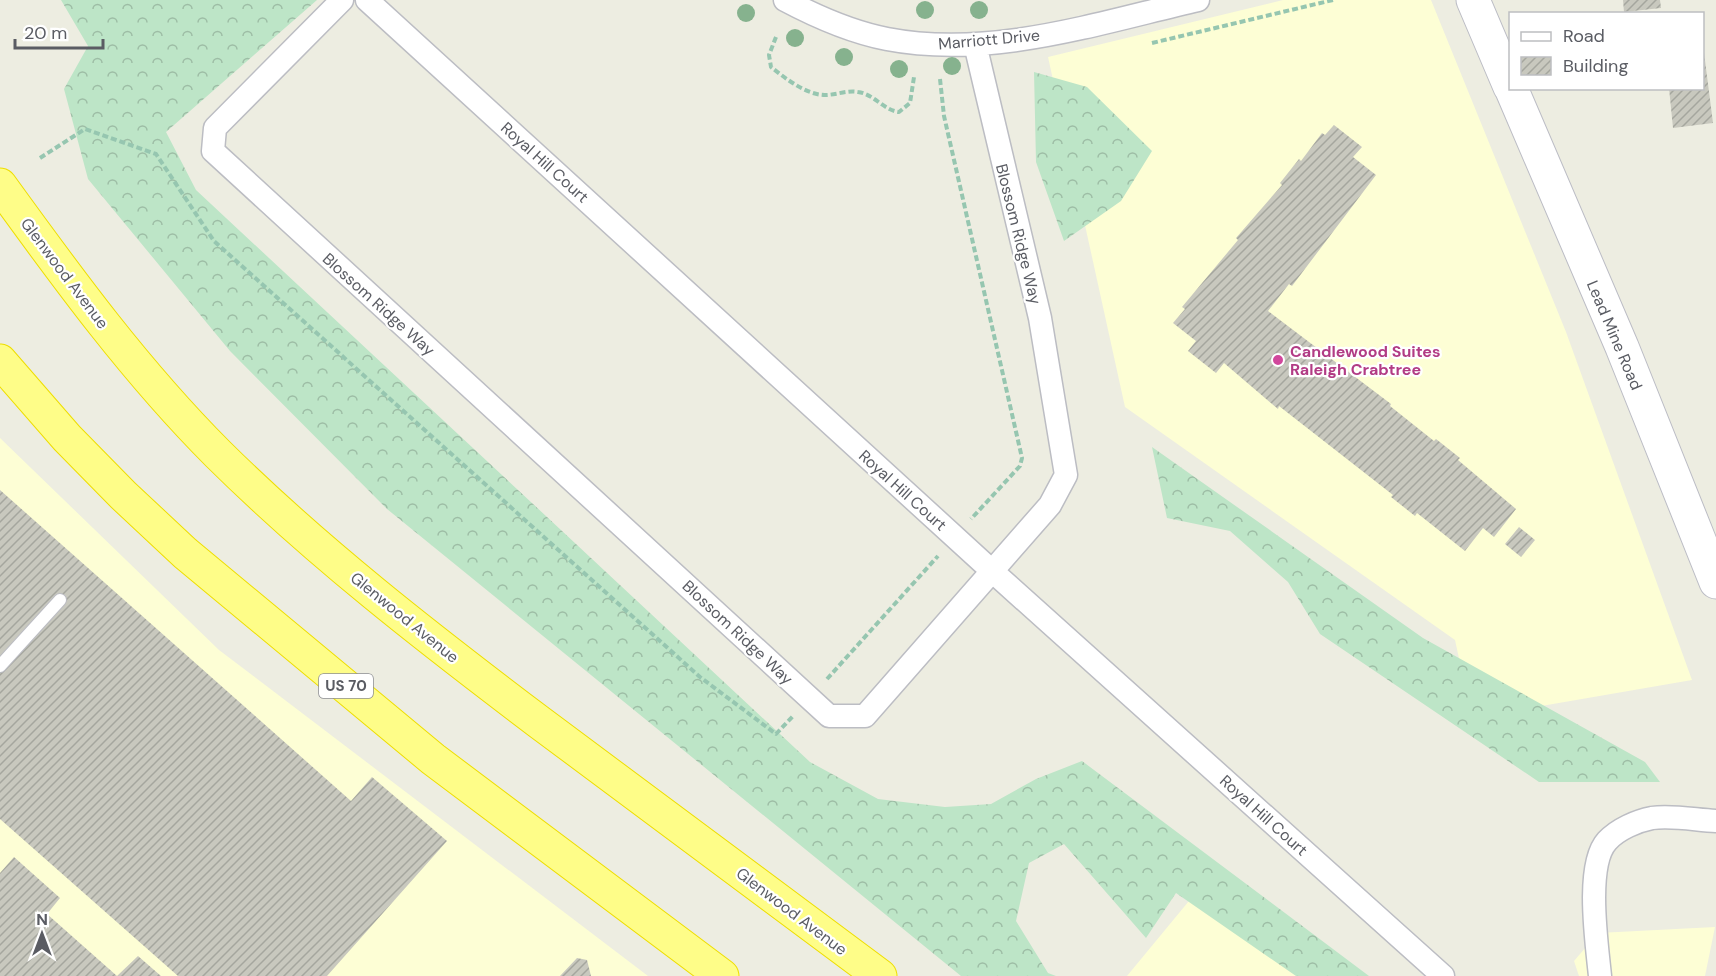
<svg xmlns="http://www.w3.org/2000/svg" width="1716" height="976" viewBox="0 0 1716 976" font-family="'DM Sans',sans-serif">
  <defs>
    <pattern id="forest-crowns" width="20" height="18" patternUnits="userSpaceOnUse" patternTransform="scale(1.5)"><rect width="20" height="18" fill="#bde5c7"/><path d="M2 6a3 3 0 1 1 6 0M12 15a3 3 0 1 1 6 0" fill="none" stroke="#9dbda5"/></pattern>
    <pattern id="building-hatch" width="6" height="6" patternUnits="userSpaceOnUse" patternTransform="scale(1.5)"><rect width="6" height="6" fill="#c8c8be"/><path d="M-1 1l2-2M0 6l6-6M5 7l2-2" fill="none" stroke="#a5a69e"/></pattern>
  </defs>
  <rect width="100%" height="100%" fill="#edede1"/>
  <!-- commercial -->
  <path fill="#fdfed5" d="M1283 0H1431L1566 332 1692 680 1472 718 1455 640 1125 407 1048 57Z
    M0 438 219 650 648 976H0Z
    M1203 884 1313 976H1127Z
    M1715 927 1705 976H1579L1574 961 1598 933Z"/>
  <!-- forest -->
  <path fill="url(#forest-crowns)" d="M61 0H317L166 132 196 190 810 762 878 799 945 807 991 804 1036 779 1082 761 1369 976H1296L1176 893 1146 938 1064 844 1029 863 1016 921 1048 973 1056 976H961L387 509 230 351 88 179 64 89 88 46Z
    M1034 72 1087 87 1152 151 1121 201 1064 241 1036 162Z
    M1152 447 1423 638 1645 762 1660 782H1539L1320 634 1288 582 1230 531 1167 518Z"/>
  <!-- building -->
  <path fill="url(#building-hatch)" d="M1623 0H1660L1661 8 1624 12Z
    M1702 37 1713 123 1673 128 1669 88H1702Z
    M1334 125 1362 147 1353 157 1376 175 1292 286 1289 284 1268 311 1391 404 1390 406 1434 441 1436 439 1460 458 1458 460 1516 509 1494 537 1483 528 1465 551 1417 513 1415 516 1391 497 1393 495 1279 406 1278 409 1224 363 1216 373 1188 351 1196 341 1173 323 1185 309 1182 307 1238 240 1236 238 1282 185 1280 183 1299 159 1301 161 1322 133 1325 135Z
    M0 490 351 801 372 777 447 841 327 976H178L0 819Z
    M1519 527 1535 540 1521 557 1505 544Z
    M14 857 60 898 47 914 117 976H0V873Z
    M138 956 161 976H117Z
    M577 958 587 960 591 976H560Z"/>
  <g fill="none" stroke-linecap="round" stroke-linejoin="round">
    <!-- lane casing -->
    <g stroke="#bcbdc3" stroke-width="14">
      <path id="lane" d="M0 666 60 600"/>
    </g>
    <!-- street casing -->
    <g stroke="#bcbdc3" stroke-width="25">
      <path id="street" d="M342 0 215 128 213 151 829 716H865L1050 505 1066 475 1040 318 975 44
        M367 0 992 571 1443 976
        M785 0C817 17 851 32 887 39 991 59 1098 23 1198 0
        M1600 976C1597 945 1585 865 1607 841 1618 829 1637 821 1652 818 1672 815 1696 820 1716 821"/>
    </g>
    <!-- secondary casing -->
    <g stroke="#bcbdc5" stroke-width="35">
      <path id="secondary" d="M1473 0 1510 87
        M1511 88 1622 347 1716 582"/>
    </g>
    <!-- highway casing -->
    <g stroke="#eede00" stroke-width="35">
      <path id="highway" d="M0 185C68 279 136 372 218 454 317 552 428 638 539 722 652 807 766 891 880 976
        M0 361 67 438 123 495 185 553 433 759 722 976"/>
    </g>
    <!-- path -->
    <path stroke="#96c6b0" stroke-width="4" stroke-dasharray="6 3" stroke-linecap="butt" d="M776 37 769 55 771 67C785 78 806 95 825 95 836 95 847 90 858 92 874 94 883 110 899 112L910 103 914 77
      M1152 43 1333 0
      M940 79 944 116 1022 458 1020 466 971 519
      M40 158 85 129 156 154 214 241 700 677 776 734 793 716
      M827 679 938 556"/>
    <!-- lane -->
    <use href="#lane" stroke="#fff" stroke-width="12"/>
    <!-- street -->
    <use href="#street" stroke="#fff" stroke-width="22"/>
    <!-- secondary -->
    <use href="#secondary" stroke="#fff" stroke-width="33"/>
    <!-- highway -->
    <use href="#highway" stroke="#fefd88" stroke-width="33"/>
  </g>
  <!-- trees -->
  <g fill="#86b28e">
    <circle cx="925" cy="10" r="9"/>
    <circle cx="979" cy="10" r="9"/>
    <circle cx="746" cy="13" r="9"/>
    <circle cx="795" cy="38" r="9"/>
    <circle cx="844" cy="57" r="9"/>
    <circle cx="952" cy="66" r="9"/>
    <circle cx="899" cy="69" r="9"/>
  </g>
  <!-- markers -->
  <circle fill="#d1479c" stroke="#fff" stroke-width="2" cx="1278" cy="360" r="6"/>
  <g text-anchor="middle" stroke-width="4.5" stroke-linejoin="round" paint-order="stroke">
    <!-- shield labels -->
    <rect fill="#fff" stroke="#8c8d92" stroke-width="1.5" x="319" y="674" width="54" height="24" rx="4.5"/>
    <g font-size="15" font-weight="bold" fill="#5a5c63">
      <text x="346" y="691">US 70</text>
    </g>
    <!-- street labels -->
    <g font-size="16" fill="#5a5c63" stroke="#fff">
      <text transform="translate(989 39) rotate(-5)" y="6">Marriott Drive</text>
      <text transform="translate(545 162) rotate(42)" y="6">Royal Hill Court</text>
      <text transform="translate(1019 234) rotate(76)" y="6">Blossom Ridge Way</text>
      <text transform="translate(65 273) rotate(53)" y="6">Glenwood Avenue</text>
      <text transform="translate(379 304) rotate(42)" y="6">Blossom Ridge Way</text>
      <text transform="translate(1615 335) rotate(67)" y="6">Lead Mine Road</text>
      <text transform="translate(903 490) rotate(42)" y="6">Royal Hill Court</text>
      <text transform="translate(405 617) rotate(39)" y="6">Glenwood Avenue</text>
      <text transform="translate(738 632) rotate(43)" y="6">Blossom Ridge Way</text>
      <text transform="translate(1264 815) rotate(42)" y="6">Royal Hill Court</text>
      <text transform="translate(792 911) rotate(37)" y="6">Glenwood Avenue</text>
    </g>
    <!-- hotel labels -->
    <g font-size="16" font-weight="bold" fill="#b23c85" stroke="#fff" text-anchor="start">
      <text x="1290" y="357">Candlewood Suites<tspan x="1290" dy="18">Raleigh Crabtree</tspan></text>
    </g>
  </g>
  <!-- legend -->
  <rect x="1509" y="12" width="195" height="78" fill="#ffffff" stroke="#bdbec1" stroke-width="1.5"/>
  <rect x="1521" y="32" width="30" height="9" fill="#ffffff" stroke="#bdbec1" stroke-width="1.5"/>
  <text x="1563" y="42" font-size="18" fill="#5a5c63">Road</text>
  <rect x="1521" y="57" width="30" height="18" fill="url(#building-hatch)" stroke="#bdbec1" stroke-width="1.5"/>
  <text x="1563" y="72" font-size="18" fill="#5a5c63">Building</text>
  <!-- north arrow -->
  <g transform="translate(42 934)" stroke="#ffffff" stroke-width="4.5" paint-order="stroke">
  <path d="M0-4.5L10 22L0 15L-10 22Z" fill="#5a5c63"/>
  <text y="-9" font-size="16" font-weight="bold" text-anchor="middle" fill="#5a5c63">N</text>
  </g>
  <!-- scale -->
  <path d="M15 39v9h88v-9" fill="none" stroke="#5a5c63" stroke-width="3"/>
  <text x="24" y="39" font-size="18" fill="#5a5c63" stroke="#ffffff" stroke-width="4.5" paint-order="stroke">20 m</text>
</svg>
